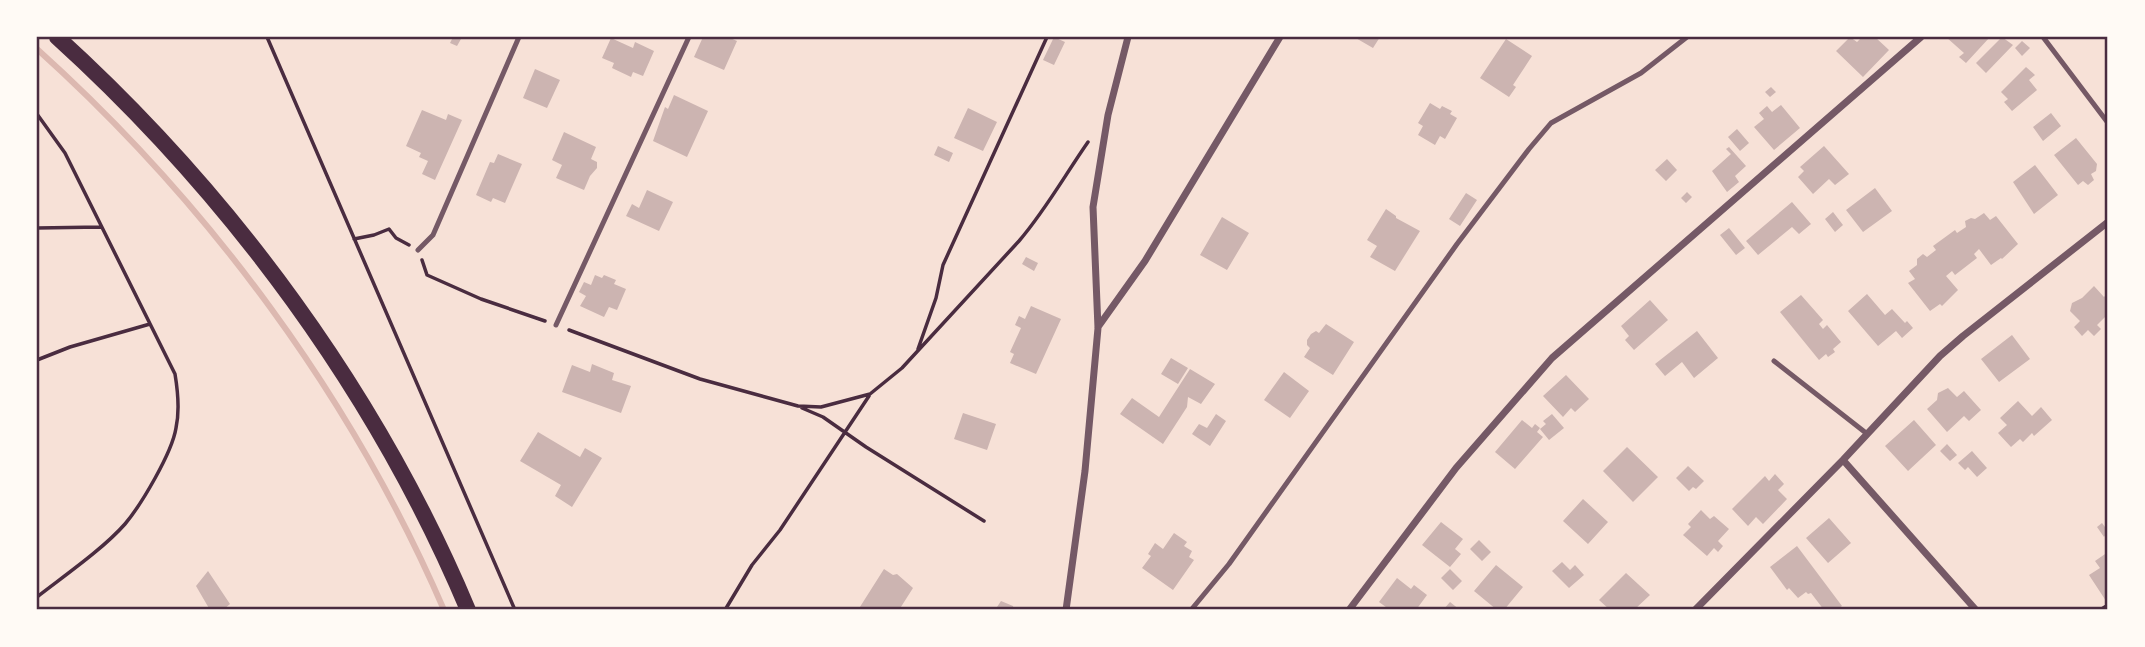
<svg xmlns="http://www.w3.org/2000/svg" width="2145" height="647" viewBox="0 0 2145 647" font-family="Lora,serif">
  <rect width="100%" height="100%" fill="#f7e1d7"/>
  <g fill="none" stroke-linecap="round" stroke-linejoin="round">
    <!-- stream -->
    <path stroke="#dcb8b0" stroke-width="6" d="M37 49C209 204 352 397 444 610"/>
  </g>
  <!-- building -->
  <path fill="#ccb4b1" d="M453 37 461 39 457 46 450 43Z
    M703 37H728L737 41 724 70 694 57Z
    M1054 37 1065 42 1054 65 1043 60Z
    M1354 37H1380L1373 48Z
    M1850 37 1857 42 1862 37H1875L1889 50 1863 77 1836 51Z
    M1946 37H1990L1966 63 1959 57 1964 53Z
    M2002 37 2013 45 1986 73 1976 63Z
    M611 38 633 48 635 42 654 51 643 76 633 72 631 77 612 68 614 63 602 58Z
    M1506 39 1532 56 1513 85 1516 87 1509 97 1480 78Z
    M2022 41 2030 48 2022 56 2015 48Z
    M2026 67 2035 75 2029 80 2037 90 2012 111 2004 102 2008 99 2001 92Z
    M535 69 560 80 547 108 523 98Z
    M1771 87 1776 92 1770 97 1765 92Z
    M674 95 708 111 687 157 653 141 665 107 668 109Z
    M1430 103 1440 109 1442 106 1452 111 1450 114 1457 118 1445 139 1440 136 1435 145 1418 135 1423 126 1418 123Z
    M1781 105 1800 128 1774 150 1754 127 1764 119 1759 113 1767 106 1772 112Z
    M968 108 997 122 983 151 954 138Z
    M422 110 446 120 448 114 462 120 435 180 422 174 428 161 419 157 421 153 406 146Z
    M2051 113 2061 126 2043 141 2033 127Z
    M1737 129 1749 143 1740 151 1728 137Z
    M564 132 596 147 591 159 597 162V168L590 176 584 190 556 178 562 165 552 160Z
    M2076 138 2097 164 2096 171 2091 174 2094 180 2088 185 2083 181 2078 185 2054 155Z
    M938 146 953 153 949 162 934 155Z
    M1824 146 1849 174 1835 185 1829 179 1813 194 1798 177 1804 171 1800 167Z
    M1729 147 1746 166 1735 176 1739 182 1727 192 1712 171 1731 154 1726 149Z
    M498 154 522 164 505 203 493 198 491 202 476 195 490 162 494 163Z
    M1667 159 1677 170 1666 181 1655 170Z
    M2035 165 2058 195 2034 214 2013 182Z
    M1875 188 1892 211 1863 232 1846 210Z
    M647 190 673 202 659 231 626 216 632 204 639 208Z
    M1687 192 1692 197 1686 203 1681 198Z
    M1466 193 1477 200 1460 226 1449 219Z
    M1792 202 1811 224 1799 234 1792 227 1758 255 1746 241Z
    M1386 209 1396 216V218L1420 231 1395 271 1370 257 1377 246 1367 240Z
    M1833 212 1843 225 1835 232 1825 219Z
    M1984 213 1990 220 1996 216 2018 244 2002 259 2001 258 1991 265 1979 249 1974 254 1977 258 1955 275 1952 271 1946 276 1958 290 1942 306 1940 304 1930 311 1908 283 1915 279 1909 271 1917 265V259L1923 254 1927 257 1936 250 1933 246 1955 230 1957 233 1966 227 1965 221 1971 218 1975 219Z
    M1222 217 1249 233 1227 270 1200 255Z
    M1729 228 1745 248 1736 255 1720 235Z
    M1026 257 1038 263 1034 271 1022 264Z
    M595 275 602 278 604 275 616 280 614 284 626 289 617 310 609 307 604 317 580 306 586 296 579 292 584 282 591 285Z
    M2094 286 2104 297 2106 295 2108 298V314L2097 325 2101 329 2094 336 2088 330 2082 336 2074 327 2080 321 2070 311 2072 303 2082 298Z
    M1867 294 1885 315 1892 309 1905 323 1907 321 1913 328 1902 338 1896 331 1878 346 1848 311Z
    M1801 295 1823 320 1819 324 1823 329 1827 325 1841 342 1833 349 1835 352 1828 357 1826 354 1819 360 1780 312Z
    M1650 300 1668 320 1634 350 1625 340 1629 336 1621 326Z
    M1031 306 1061 319 1036 374 1010 363 1014 354 1010 352 1021 328 1015 325 1019 316 1025 319Z
    M1326 324 1354 342 1333 375 1304 357 1310 348 1307 345V340L1311 334 1316 331 1319 333Z
    M1697 331 1718 358 1694 378 1682 362 1665 376 1655 364Z
    M2012 335 2030 359 1999 382 1981 359Z
    M1171 358 1188 368 1178 384 1161 374Z
    M592 364 614 373 612 380 631 386 621 413 562 392 572 365 590 372Z
    M1190 369 1215 384 1201 404 1188 397 1187 407 1163 444 1120 414 1132 398 1159 417Z
    M1284 372 1309 391 1290 418 1264 400Z
    M1566 375 1589 399 1575 412 1571 408 1563 417 1543 396Z
    M1948 388 1957 397 1964 391 1981 410 1969 421 1964 416 1947 432 1927 409 1937 400 1938 393Z
    M2018 401 2032 416 2041 407 2052 420 2034 436 2032 433 2023 442 2020 439 2011 447 1998 433 2007 425 2000 418Z
    M963 413 996 424 987 450 954 439Z
    M1216 414 1226 421 1210 446 1192 434 1199 424 1207 428Z
    M1552 414 1564 428 1549 440 1540 429 1546 424 1543 421Z
    M1522 420 1532 428 1535 424 1540 428 1537 432 1543 437 1515 469 1495 452Z
    M1914 420 1936 445 1908 471 1885 446Z
    M538 432 580 457 585 448 602 458 572 507 555 496 561 485 520 461Z
    M1947 444 1957 455 1950 461 1940 451Z
    M1627 447 1658 477 1633 502 1603 471Z
    M1972 451 1987 468 1977 477 1968 467 1965 470 1958 463Z
    M1688 466 1704 481 1696 489 1693 487 1689 491 1676 478Z
    M1775 474 1784 484 1778 490 1787 499 1763 524 1756 517 1748 526 1732 509 1765 476 1769 481Z
    M1583 499 1608 522 1588 544 1563 521Z
    M1701 510 1710 519 1714 516 1729 529 1718 541 1723 546 1718 552 1714 548 1707 556 1683 535 1691 527 1688 524Z
    M1829 518 1851 543 1828 563 1806 538Z
    M1441 522 1463 539 1455 549 1461 554 1450 567 1422 545Z
    M2102 523 2108 531 2104 537 2097 527Z
    M1174 533 1187 542 1184 546 1192 551 1189 557 1194 560 1173 590 1142 568 1151 556 1148 554 1155 543 1163 549Z
    M1479 540 1491 552 1482 561 1470 549Z
    M1797 546 1842 606 1836 610H1824L1811 593 1808 594 1806 592 1798 598 1789 588 1787 590 1770 567Z
    M2108 552V604L2089 575 2100 568 2095 561Z
    M1562 562 1570 570 1575 565 1584 575 1569 588 1552 571Z
    M1496 565 1523 587 1504 610H1497L1474 591Z
    M884 569 893 575 897 574 913 588 899 610H858Z
    M1450 569 1462 581 1453 590 1441 578Z
    M208 571 230 604 223 610H210L196 586Z
    M1626 573 1650 595 1634 610H1610L1599 600Z
    M1397 578 1411 589 1414 585 1427 595 1416 610H1390L1379 602Z
    M1001 601 1013 606 1014 610H995Z
    M1450 602 1460 610H1443Z"/>
  <g fill="none" stroke-linecap="round" stroke-linejoin="round">
    <!-- path -->
    <path stroke="#4a2c40" stroke-width="3.5" d="M267 37 515 610
      M37 114 65 153 175 374C178 392 180 410 176 428 172 453 141 505 125 524 103 549 64 576 37 597
      M37 228 101 227
      M354 239 374 235 389 229 396 238 409 245
      M422 260 427 275 481 299 545 321
      M569 330 700 379 798 406 821 407 870 394 902 368 1019 241C1045 211 1065 175 1088 142
      M918 349 936 298 943 265 1047 37
      M37 360 70 347 150 324
      M802 408 823 417 866 447 984 521
      M725 610 752 565 780 530 869 396
      M2100 610 2108 605"/>
    <!-- service -->
    <path stroke="#755966" stroke-width="5" d="M2043 37 2108 123
      M418 250 433 235 519 37
      M556 325 689 37
      M1774 361 1866 433
      M1191 610 1229 564 1457 244 1529 149 1551 123 1641 73 1687 37"/>
    <!-- minor -->
    <path stroke="#755966" stroke-width="7" d="M1098 327 1145 261 1280 37
      M1843 460 1976 610
      M1066 610 1085 471 1098 328 1093 207 1108 115 1128 37
      M1349 610 1456 468 1552 358 1921 37
      M1695 610 1843 460 1940 356 1963 336 2108 222"/>
    <!-- primary -->
    <path stroke="#4a2c40" stroke-width="16" d="M57 37C231 195 377 393 468 610"/>
  </g>
  <!-- border -->
  <rect width="2145" height="647" fill="none" stroke="#fffaf5" stroke-width="77"/>
  <rect x="38" y="38" width="2068" height="570" fill="none" stroke="#4a2c40" stroke-width="2.5"/>
</svg>
